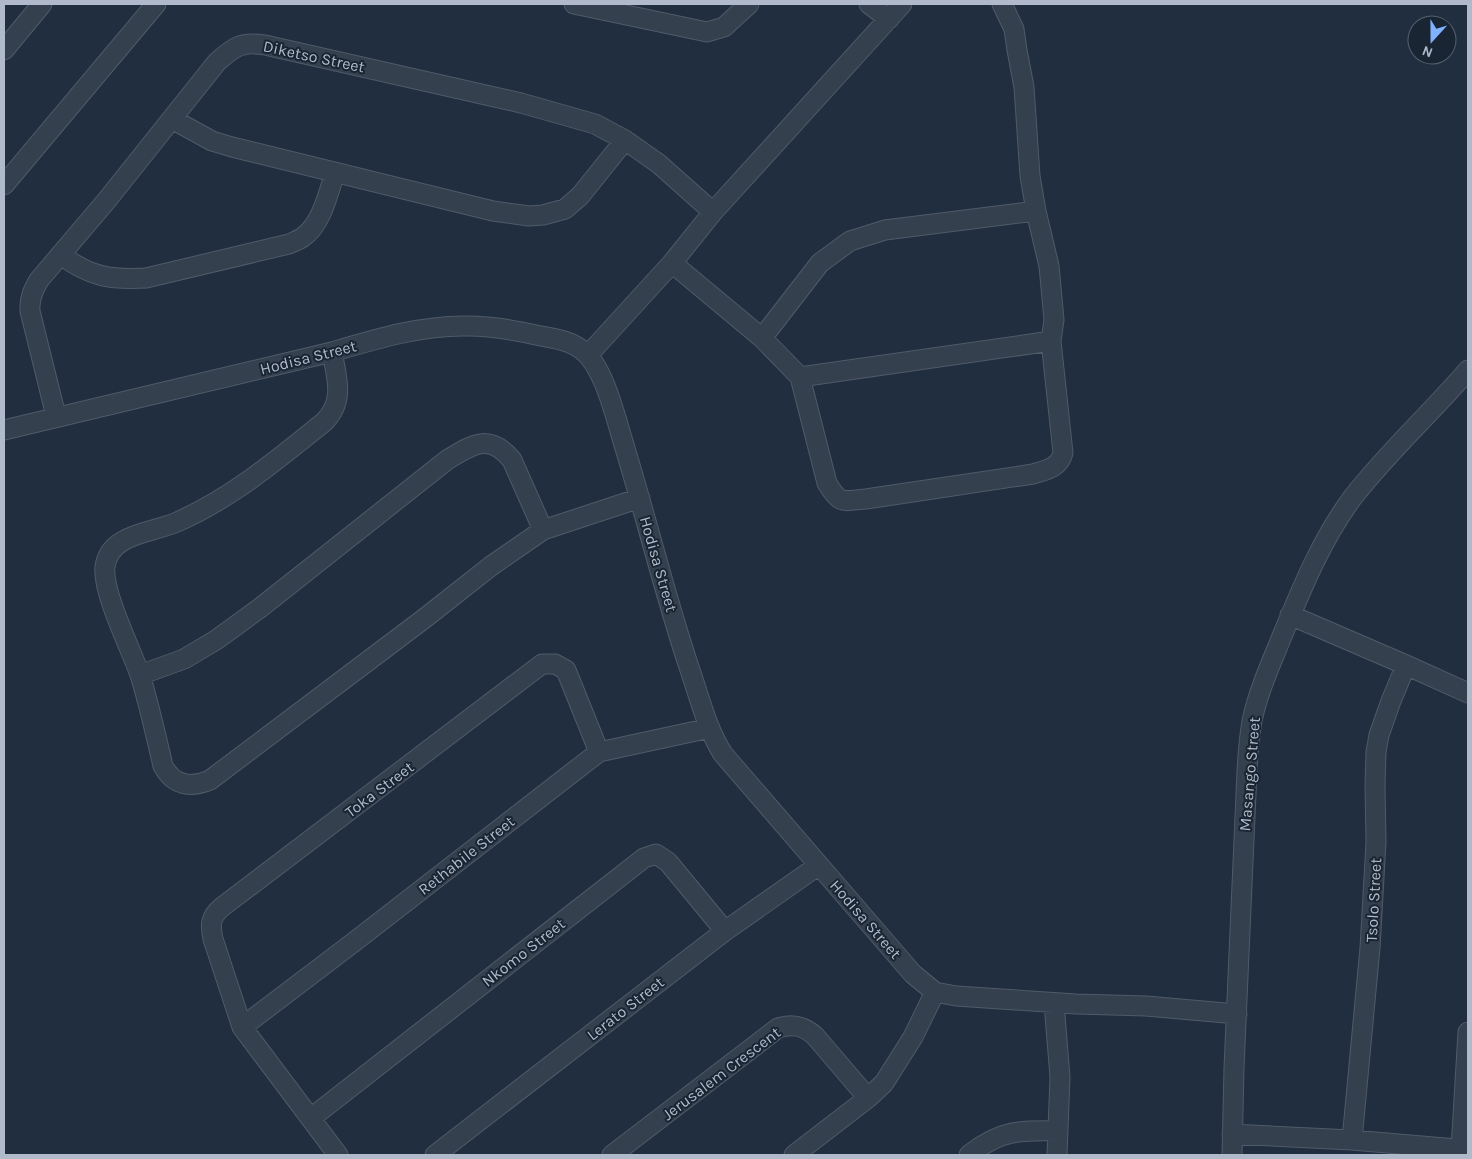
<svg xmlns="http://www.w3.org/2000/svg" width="1472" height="1159" viewBox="0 0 1472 1159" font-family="Karla,sans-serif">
  <rect width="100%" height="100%" fill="#212e3f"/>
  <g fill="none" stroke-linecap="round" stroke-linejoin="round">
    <!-- minor casing -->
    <g stroke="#505a69" stroke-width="21">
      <path id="minor" d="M574 4 707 32 724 27 749 4
        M869 4 889 19
        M4 50 42 4
        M172 119 212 141 232 147 493 211 529 216 543 215 565 209 580 196 625 140
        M4 185 156 4
        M61 255C90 277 111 280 146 278L289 244C293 242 299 240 303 237 322 224 328 193 335 173
        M672 263 762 338 800 377 827 483C840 505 842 501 866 499L1033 474C1046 470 1059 468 1063 453L1051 341 1054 320 1049 266 1036 211 1030 176 1024 87 1017 50 1014 29 1002 4
        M762 338 820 263 850 241 885 230 1036 211
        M332 352C337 379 345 401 324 422 278 459 232 498 177 522 153 533 109 533 105 567 102 592 131 649 140 675 149 704 156 736 163 766 174 786 191 788 210 780L425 618 491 566 543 530 640 498
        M588 355 672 263 713 212 902 4
        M800 377 1051 341
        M56 416 30 311C29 299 33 290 39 280L107 200 217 62C234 47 241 41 265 45L521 103 595 124 625 140 659 164 713 212
        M4 430 332 352C376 339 422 325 468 326 491 326 514 330 536 335 552 338 569 340 582 350 604 366 616 419 624 445 647 520 665 596 690 670 700 699 707 729 723 754L913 974 935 992 956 996 1076 1004 1146 1006 1237 1014
        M1290 615 1406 665 1468 693
        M140 675 184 659 216 640 260 608 447 460C472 445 489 432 512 460L543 530
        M1054 1003 1060 1077 1057 1155
        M242 1027 354 942 599 752 710 728
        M311 1118 644 858 656 854 668 862 725 931
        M1232 1134 1352 1140 1468 1150
        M1352 1140 1370 948 1376 842 1375 785 1376 752 1379 735 1391 701 1406 665
        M1461 1149 1468 1032
        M338 1155 242 1027 213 939C210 925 210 917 222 907L542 664H555L566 670 599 752
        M435 1155 725 931 819 865
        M612 1155 778 1028C793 1023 804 1026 815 1036L868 1098
        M794 1155 868 1098 884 1083 913 1037 935 992
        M969 1155C1000 1130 1020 1130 1058 1131
        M1232 1155 1234 1068 1247 771C1248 754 1249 738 1252 721 1257 696 1268 670 1278 646 1299 595 1320 541 1353 497 1388 452 1431 413 1468 370"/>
    </g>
    <!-- minor -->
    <use href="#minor" stroke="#35404e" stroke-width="19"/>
  </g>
  <g text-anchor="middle" stroke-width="4" stroke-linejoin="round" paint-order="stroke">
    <!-- street labels -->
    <g font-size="16" fill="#b1baca" stroke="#1a2533">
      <text transform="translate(314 56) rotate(12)" y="6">Diketso Street</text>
      <text transform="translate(308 357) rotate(-14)" y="6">Hodisa Street</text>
      <text transform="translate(659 564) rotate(74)" y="6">Hodisa Street</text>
      <text transform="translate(1249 774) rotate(-85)" y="6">Masango Street</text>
      <text transform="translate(379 789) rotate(-37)" y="6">Toka Street</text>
      <text transform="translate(466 855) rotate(-38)" y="6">Rethabile Street</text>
      <text transform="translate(1373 900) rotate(-87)" y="6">Tsolo Street</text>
      <text transform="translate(866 919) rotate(49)" y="6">Hodisa Street</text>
      <text transform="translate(523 952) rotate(-38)" y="6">Nkomo Street</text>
      <text transform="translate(625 1008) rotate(-38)" y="6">Lerato Street</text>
      <text transform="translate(721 1073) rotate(-37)" y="6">Jerusalem Crescent</text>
    </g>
  </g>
  <!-- border -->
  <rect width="1472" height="1159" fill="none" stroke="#b1baca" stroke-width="10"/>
  <!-- north arrow -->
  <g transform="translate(1432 40) rotate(201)"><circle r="24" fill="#1a2533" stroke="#56616f"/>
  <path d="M0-4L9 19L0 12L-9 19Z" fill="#80b2ff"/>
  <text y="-8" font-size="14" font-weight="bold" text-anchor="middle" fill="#b1baca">N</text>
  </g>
</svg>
